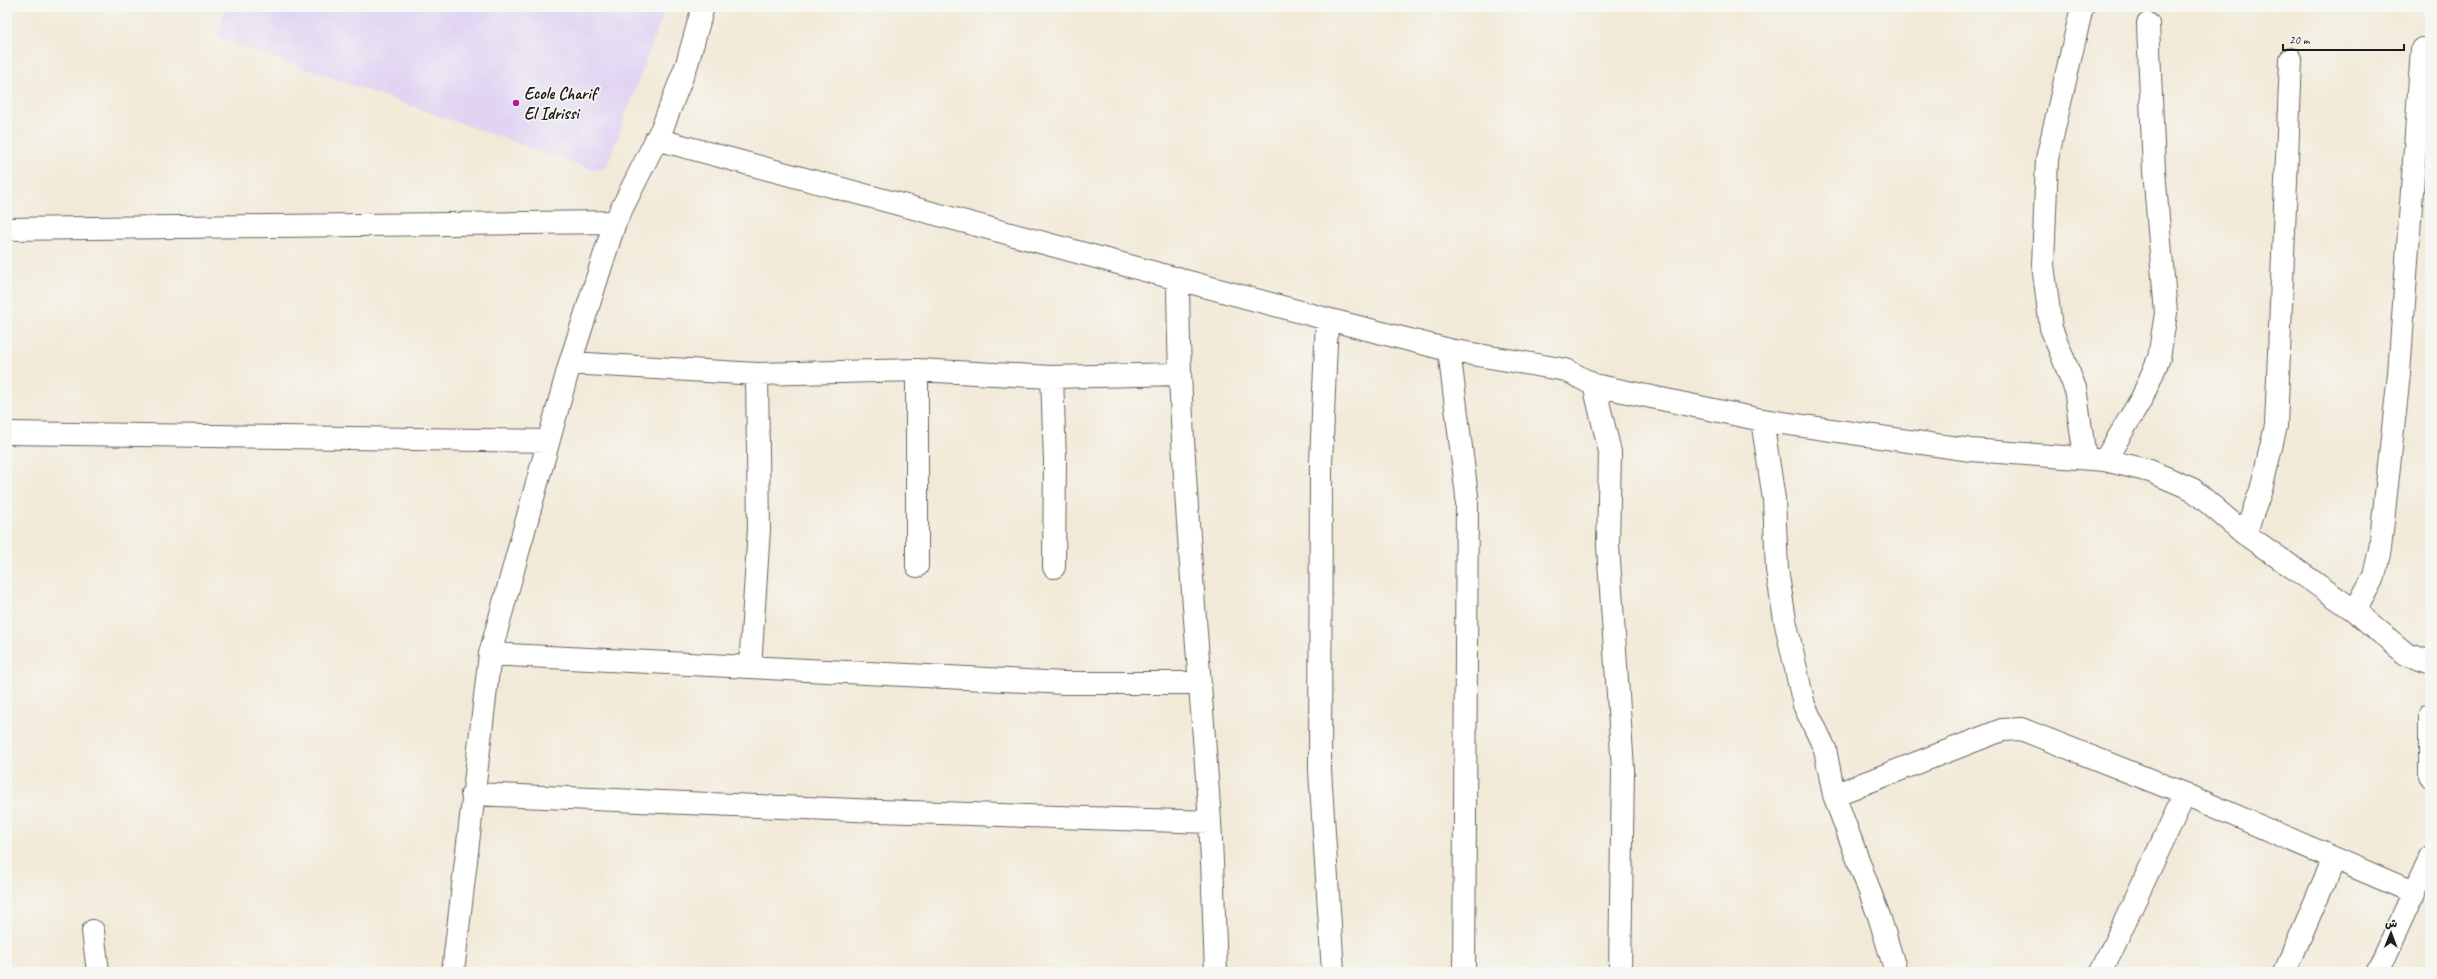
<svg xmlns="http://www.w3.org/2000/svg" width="2437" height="979" viewBox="0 0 2437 979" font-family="Caveat,'Playpen Sans Arabic',sans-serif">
  <rect width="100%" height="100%" fill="#f6f6f2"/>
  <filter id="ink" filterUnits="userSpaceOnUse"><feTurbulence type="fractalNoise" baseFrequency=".025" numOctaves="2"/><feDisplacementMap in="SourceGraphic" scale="8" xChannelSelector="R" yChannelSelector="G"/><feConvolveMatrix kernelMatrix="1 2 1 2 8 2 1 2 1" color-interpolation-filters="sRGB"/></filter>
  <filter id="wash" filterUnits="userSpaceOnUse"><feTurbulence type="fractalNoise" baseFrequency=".012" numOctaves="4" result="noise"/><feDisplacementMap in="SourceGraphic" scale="16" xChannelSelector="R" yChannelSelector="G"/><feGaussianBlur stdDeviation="0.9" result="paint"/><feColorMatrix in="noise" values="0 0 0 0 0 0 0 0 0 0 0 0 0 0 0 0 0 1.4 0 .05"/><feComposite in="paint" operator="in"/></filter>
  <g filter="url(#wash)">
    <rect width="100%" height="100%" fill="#f2ead8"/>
    <!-- built -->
    <path fill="#e1d4f3" d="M226 7H666L606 168 590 169 216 37Z"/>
  </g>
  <g filter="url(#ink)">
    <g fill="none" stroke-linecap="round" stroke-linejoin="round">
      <!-- street casing -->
      <g stroke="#67645e" stroke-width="24">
        <path id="street" d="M2082 7 2047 159 2043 265 2051 328 2075 388 2085 457
          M656 139 1327 319 1449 350 1566 370 1594 385 1762 420 1971 450 2105 460 2150 471 2192 489 2245 534 2355 611 2406 654 2430 662
          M7 229 615 222
          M1178 278C1179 460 1198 640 1210 822 1213 872 1214 922 1216 972
          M1327 319 1321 463 1320 770 1333 972
          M1449 350 1467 496 1464 972
          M570 363 757 374 917 370 1052 377 1179 374
          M917 370V566
          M1052 377 1055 461 1054 567
          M1594 385 1610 452 1608 546 1623 769 1620 972
          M1762 420 1774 499 1777 570 1785 620 1804 705 1825 749 1834 795 1880 919 1896 972
          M7 433 548 441
          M2105 460 2142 398 2159 358 2166 313 2154 171 2148 24
          M2245 534 2261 490 2276 426 2291 59
          M2355 611 2374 576 2380 549 2399 374 2422 49
          M490 654 1065 683H1198
          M750 667 759 529 757 374
          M2430 715V776
          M472 794 879 811 1210 822
          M1834 795 2002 730 2021 729 2185 794 2415 893
          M93 931 98 972
          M453 972 490 654 570 363 615 222 663 126 687 64 703 7
          M2101 972 2185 794
          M2285 972 2334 858
          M2377 972 2430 857"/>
      </g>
      <!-- street -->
      <use href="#street" stroke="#fff" stroke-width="22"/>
    </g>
  </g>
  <!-- markers -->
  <circle fill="#b5179e" stroke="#f6f6f2" stroke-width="1.5" cx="516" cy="103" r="4"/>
  <g text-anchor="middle" stroke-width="3.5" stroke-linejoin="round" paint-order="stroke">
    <!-- poi labels -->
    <g font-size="17" font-weight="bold" fill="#1c1c1c" stroke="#f6f6f2" text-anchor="start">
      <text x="524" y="99">Ecole Charif<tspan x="524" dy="20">El Idrissi</tspan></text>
    </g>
  </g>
  <!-- margin -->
  <rect width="2437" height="979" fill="none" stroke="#f6f6f2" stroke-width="24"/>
  <!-- north arrow -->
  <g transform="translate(2391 933) rotate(1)" stroke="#f6f6f2" stroke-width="3" paint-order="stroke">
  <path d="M0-3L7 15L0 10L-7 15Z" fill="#1c1c1c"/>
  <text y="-6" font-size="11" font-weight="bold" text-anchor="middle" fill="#1c1c1c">ش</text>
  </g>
  <!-- scale -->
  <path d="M2283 44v6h121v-6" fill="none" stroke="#1c1c1c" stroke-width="2"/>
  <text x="2289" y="44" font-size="12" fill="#1c1c1c" stroke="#f6f6f2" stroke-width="3" paint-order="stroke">20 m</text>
</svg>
